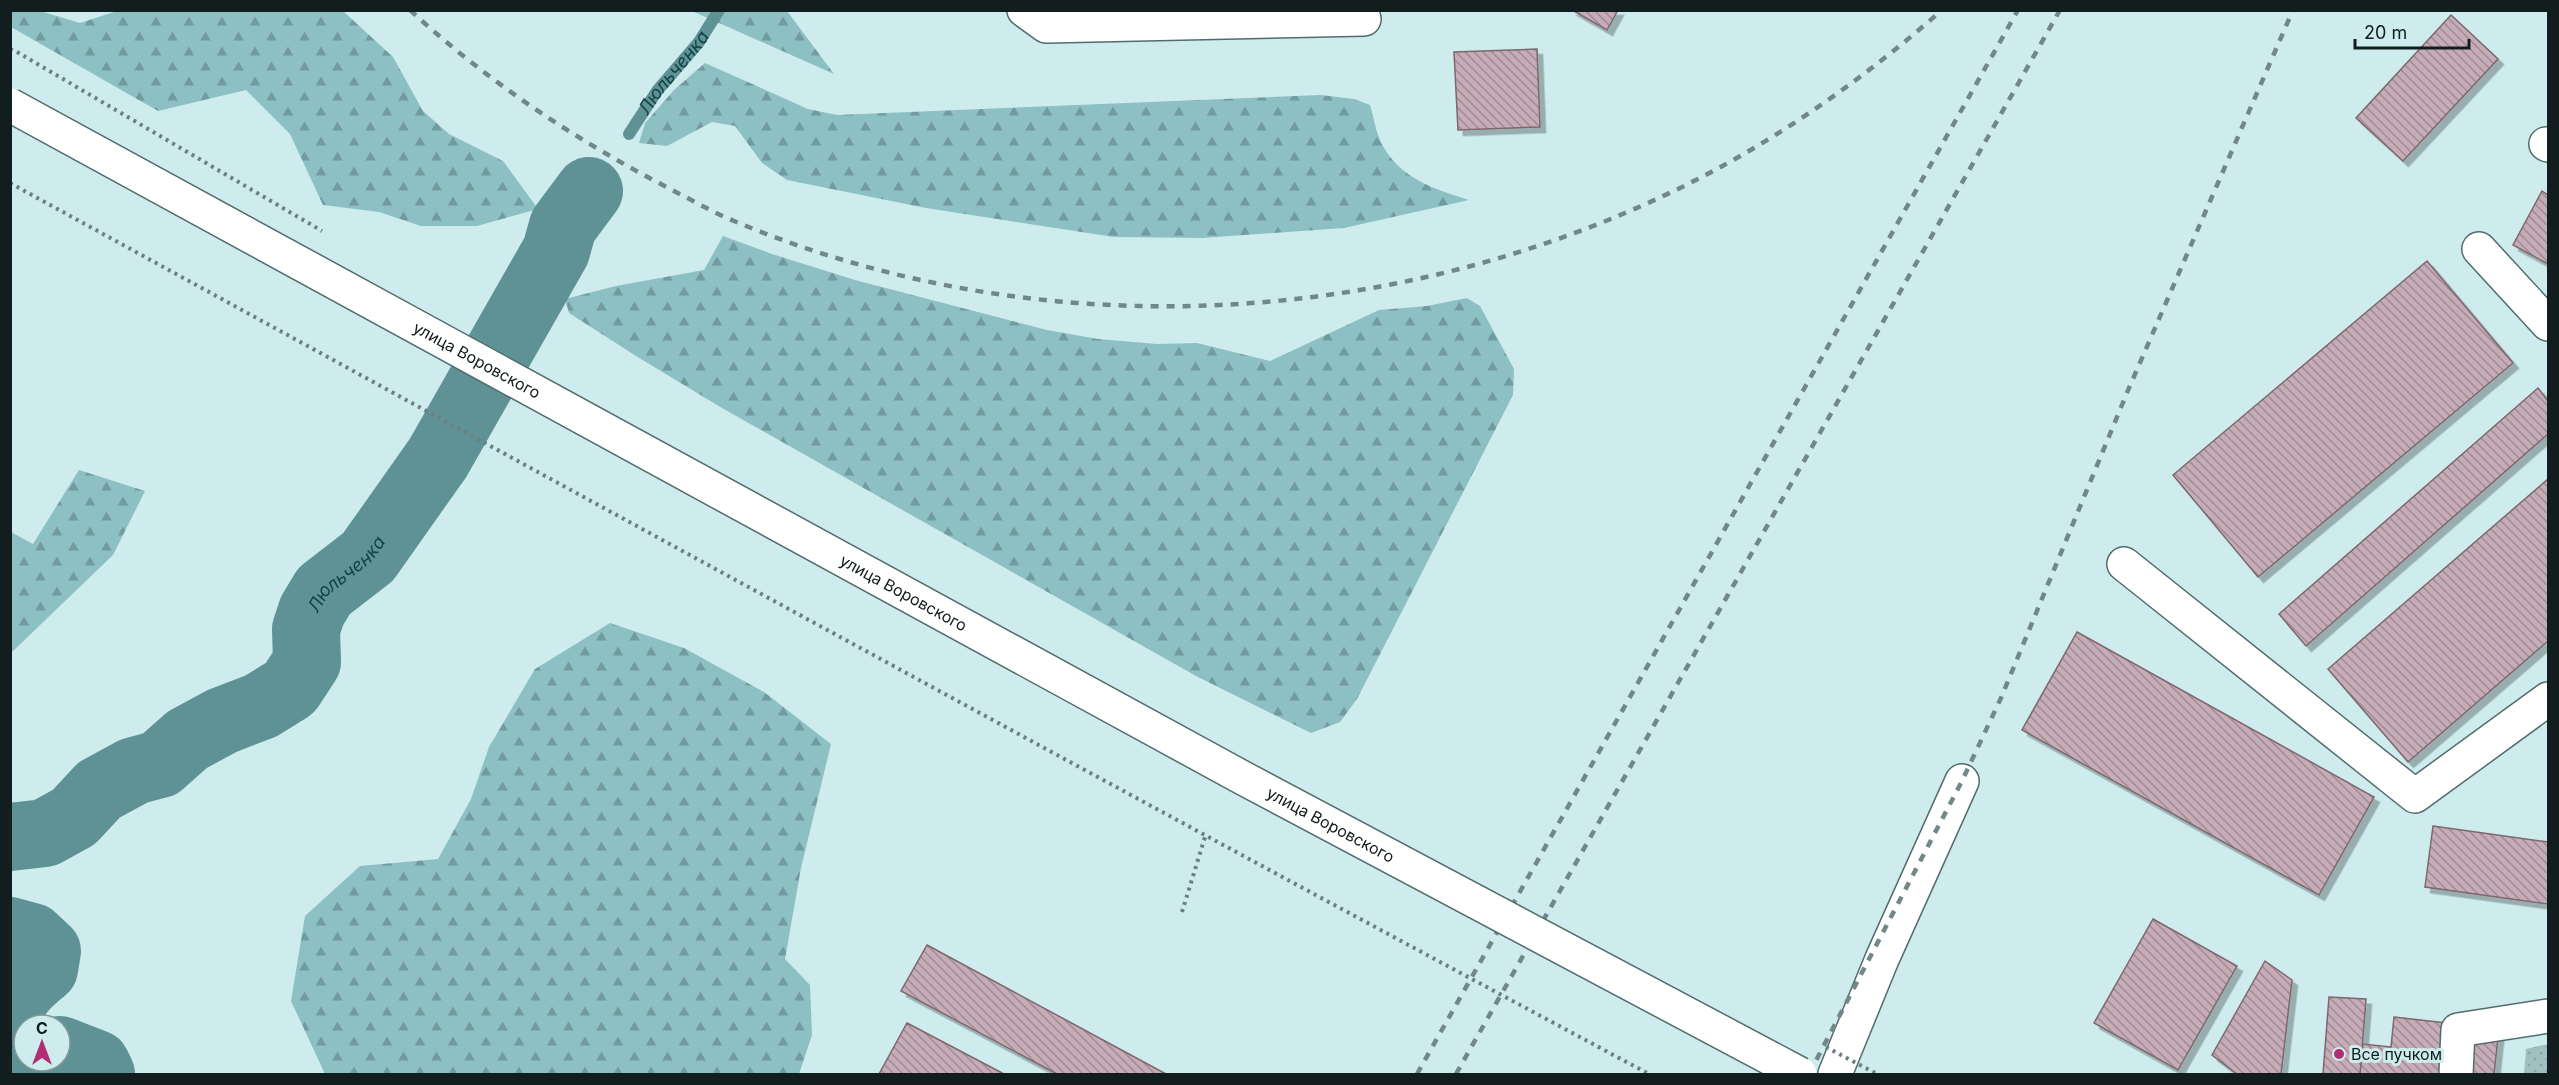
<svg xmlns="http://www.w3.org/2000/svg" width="2559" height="1085" viewBox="0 0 2559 1085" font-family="Inter,sans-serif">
  <defs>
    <pattern id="grass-dots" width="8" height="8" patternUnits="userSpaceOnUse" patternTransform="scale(1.5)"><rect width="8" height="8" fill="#9fbfc0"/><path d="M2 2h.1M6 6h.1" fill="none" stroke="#88a4a5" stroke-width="1.8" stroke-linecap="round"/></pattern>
    <pattern id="forest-firs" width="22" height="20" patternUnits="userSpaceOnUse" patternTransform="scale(1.5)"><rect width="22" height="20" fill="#8cc0c3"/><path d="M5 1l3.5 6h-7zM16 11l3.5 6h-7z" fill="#719b9e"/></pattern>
    <pattern id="building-back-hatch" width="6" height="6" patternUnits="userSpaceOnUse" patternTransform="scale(1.5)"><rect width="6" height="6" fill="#c5acb6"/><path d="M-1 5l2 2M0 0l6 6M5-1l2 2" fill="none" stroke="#9f8b93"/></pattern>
    <filter id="shadow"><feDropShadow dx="5.5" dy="5.5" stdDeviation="0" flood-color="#0004"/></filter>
  </defs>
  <rect width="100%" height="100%" fill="#ceeced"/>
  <!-- grass -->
  <path fill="url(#grass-dots)" d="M2548 1044V1074H2524L2526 1049Z"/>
  <!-- forest -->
  <path fill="url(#forest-firs)" d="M120 10 343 11 393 57 423 111 449 134 503 161 538 209 477 226H421L379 212 323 205 290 134 246 90 158 111 11 27V11H40L80 23Z
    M692 11H787L834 74Z
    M705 63 808 109 837 115 1321 95 1354 99 1370 105C1374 118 1376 134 1383 146 1400 178 1436 190 1469 200L1344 228 1202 238 1114 237 926 208 787 180 762 163 735 126 712 122 667 146 639 143 645 123 674 90Z
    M723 236 772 254 855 280 1047 330 1098 339 1157 344 1197 343 1270 361 1379 310 1427 306 1467 298 1480 306 1514 369 1513 395 1357 699 1340 722 1311 733 1196 676 722 408 636 356 569 313 565 299 616 286 704 270Z
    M79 470 145 491 113 555 11 653V532L33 544Z
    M610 623 684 648 764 692 831 744 801 868 785 959 810 985 812 1035 799 1074H325L291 1001 305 916 360 866 438 859 471 799 489 747 535 669Z"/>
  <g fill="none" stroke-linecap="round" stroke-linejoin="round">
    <!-- stream -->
    <path stroke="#5f9294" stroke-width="12" id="s1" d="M629 134 657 91 699 42 719 10"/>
    <!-- river -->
    <g stroke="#5f9294" stroke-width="68">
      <path id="s2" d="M10 837 45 833 74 817 99 790 134 771 160 764 187 740 222 721 261 706 290 688 307 662 306 629 312 611 324 591 368 557 438 458 556 251 563 226 589 191"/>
      <path d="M10 931 32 937 47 951 44 969C29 981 7 999 11 1021 12 1027 17 1034 19 1040L24 1041"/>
      <path d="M60 1050 96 1064 101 1074"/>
    </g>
  </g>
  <!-- building -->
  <path fill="url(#building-back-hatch)" stroke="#7d676f" stroke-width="1.5" filter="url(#shadow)" d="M1572 10H1618L1607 30Z
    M2451 15 2498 59 2403 161 2356 118Z
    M1537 49 1540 127 1458 130 1454 52Z
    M2542 191 2548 195V264L2513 245Z
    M2427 261 2513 363 2258 577 2173 475Z
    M2538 388 2548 401V434L2306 646 2279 614Z
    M2548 479V641L2408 762 2328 669Z
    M2077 632 2374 797 2319 895 2022 730Z
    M2433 826 2548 842V904L2425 887Z
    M2153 919 2237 966 2178 1070 2094 1023Z
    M927 945 1166 1074H1057L901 991Z
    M2265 961 2292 980 2281 1074H2237L2212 1055Z
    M2329 997 2366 999 2360 1074H2323Z
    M2394 1017 2499 1029 2494 1074H2360L2363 1044 2391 1047Z
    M907 1023 1004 1074H879Z"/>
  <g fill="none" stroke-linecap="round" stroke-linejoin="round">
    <!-- minor casing -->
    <g stroke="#526c6e" stroke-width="36">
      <path id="minor" d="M1024 10 1046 26 1364 19
        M2546 144 2548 145
        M2479 249 2548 324
        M2124 564 2415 796 2548 699
        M1835 1074 1882 959 1962 781
        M2456 1074 2458 1030 2548 1016"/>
    </g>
    <!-- path -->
    <path stroke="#6c8080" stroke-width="4" stroke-dasharray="3 4.5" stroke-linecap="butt" d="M10 49 17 52
      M1182 912 1205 837"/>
    <!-- minor -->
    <use href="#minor" stroke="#fff" stroke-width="33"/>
    <!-- rail -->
    <path stroke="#728788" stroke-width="4.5" stroke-dasharray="8 8" stroke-linecap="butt" d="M410 10C489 83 579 142 674 191 694 201 714 213 734 221 1029 345 1373 331 1661 197 1763 150 1858 84 1942 10
      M1417 1074 2018 10
      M1456 1074 2060 10
      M1809 1074 1962 781 2001 698 2129 388 2293 10"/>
    <!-- major-bridge casing -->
    <g stroke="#526c6e" stroke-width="36" stroke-linecap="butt">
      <g id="major-bridge">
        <path id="s3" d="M10 105 1243 778 1800 1074"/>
      </g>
    </g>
    <!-- path-bridge -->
    <path stroke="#6c8080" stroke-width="4" stroke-dasharray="3 4.5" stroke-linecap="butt" d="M17 52 322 231
      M10 183C556 482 1101 781 1649 1074
      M1826 1047 1877 1074"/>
    <!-- major-bridge -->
    <use href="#major-bridge" stroke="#fff" stroke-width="33"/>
  </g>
  <!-- markers -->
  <circle fill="#b22d73" stroke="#ceeced" stroke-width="2" cx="2339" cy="1054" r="6"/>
  <g text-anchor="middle" stroke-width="6" stroke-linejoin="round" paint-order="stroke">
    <!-- street labels -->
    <g font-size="16" fill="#121d1d" stroke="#ceeced">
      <text dy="6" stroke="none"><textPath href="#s3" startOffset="532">улица Воровского</textPath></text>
      <text dy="6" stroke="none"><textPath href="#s3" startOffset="1018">улица Воровского</textPath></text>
      <text dy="6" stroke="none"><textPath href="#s3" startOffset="1504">улица Воровского</textPath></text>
    </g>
    <!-- poi labels -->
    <g font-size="16" fill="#121d1d" stroke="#ceeced" text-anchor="start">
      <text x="2351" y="1060">Все пучком</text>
    </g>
    <!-- water labels -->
    <g font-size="18" font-style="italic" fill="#124345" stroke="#ceeced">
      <text dy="6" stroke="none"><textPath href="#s1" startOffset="76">Люльченка</textPath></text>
      <text dy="6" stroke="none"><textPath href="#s2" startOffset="458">Люльченка</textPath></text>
    </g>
  </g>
  <!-- border -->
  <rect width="2559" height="1085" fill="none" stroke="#121d1d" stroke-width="24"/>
  <!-- north arrow -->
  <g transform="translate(42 1043)"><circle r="28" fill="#ceeced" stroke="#83999a" stroke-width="1.5"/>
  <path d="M0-4.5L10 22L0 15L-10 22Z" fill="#b22d73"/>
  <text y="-9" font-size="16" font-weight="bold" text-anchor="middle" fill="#121d1d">С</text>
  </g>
  <!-- scale -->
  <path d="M2355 39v9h114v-9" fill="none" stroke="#121d1d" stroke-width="3"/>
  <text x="2364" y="39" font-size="18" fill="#121d1d" stroke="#ceeced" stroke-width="4.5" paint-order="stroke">20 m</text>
</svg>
